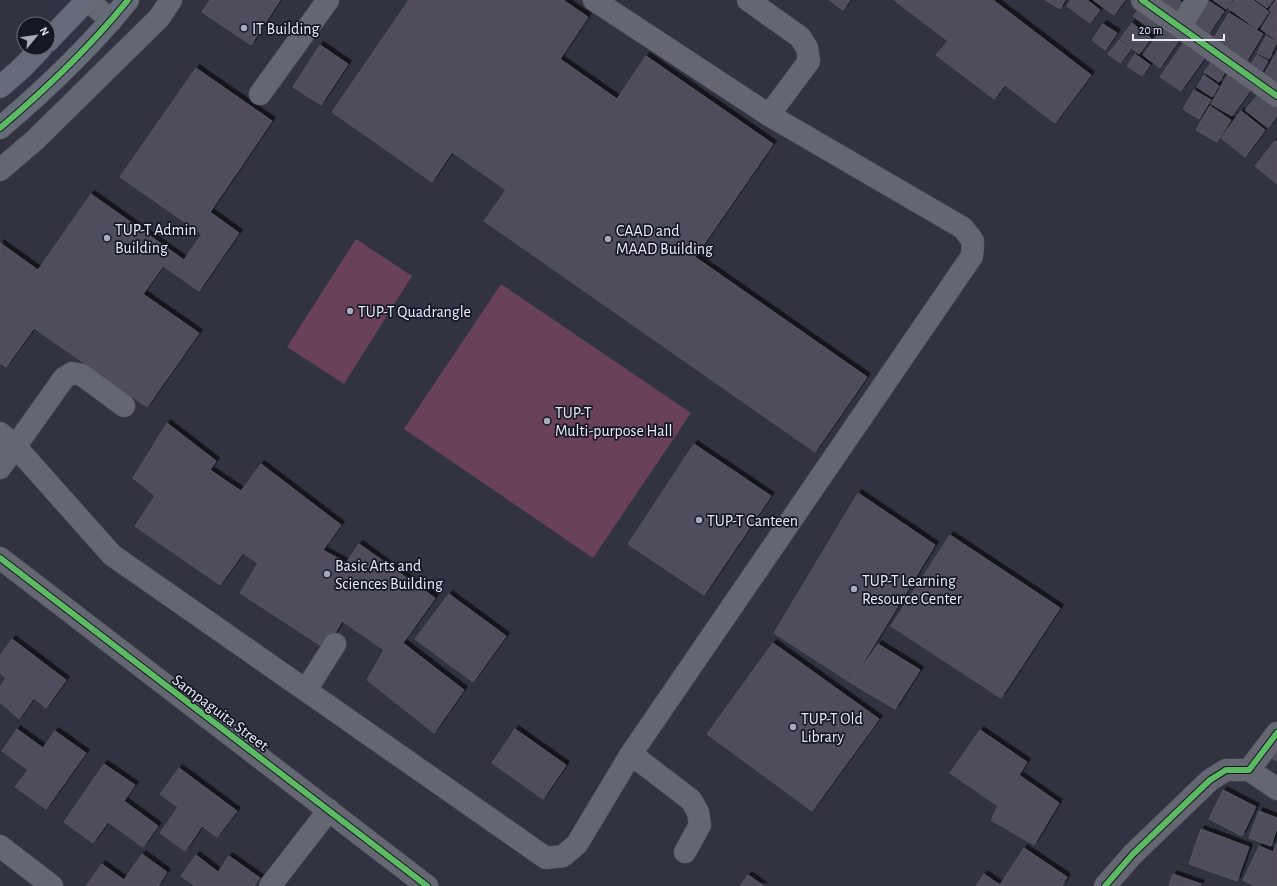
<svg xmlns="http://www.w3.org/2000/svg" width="1277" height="886" viewBox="0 0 1277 886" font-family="'Alegreya Sans',sans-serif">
  <defs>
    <filter id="shadow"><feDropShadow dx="3.5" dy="-3.5" stdDeviation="0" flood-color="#0009"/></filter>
  </defs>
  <rect width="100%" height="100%" fill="#313341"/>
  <!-- green -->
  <path fill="#694158" d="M356 239 412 276 344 384 287 347Z
    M501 284 691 413 593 558 404 429Z"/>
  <!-- building -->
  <path fill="#504d5b" stroke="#585561" filter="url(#shadow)" d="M210 0H280L251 45 202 12Z
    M409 0H563L588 17 560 59 617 99 646 56 773 144 695 257 867 377 815 452 484 221 506 190 452 152 432 182 332 112Z
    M829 0H850L843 10Z
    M894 0H993L1091 75 1055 123 1005 85 994 99 936 55 948 41Z
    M1045 0H1065L1060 9Z
    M1071 0H1087L1100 10 1090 23 1067 6Z
    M1093 0H1125L1114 15Z
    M1159 0H1179L1184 4 1177 13Z
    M1207 0 1224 11 1208 35 1186 21Z
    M1213 0H1232L1226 9Z
    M1234 0H1253L1269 12 1257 29 1228 8Z
    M1256 0H1273L1267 8Z
    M1276 0H1277V16L1269 10Z
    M1142 5 1163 19 1155 32 1133 16Z
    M1229 13 1263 34 1246 62 1212 41Z
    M1271 13 1277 17V41L1261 29Z
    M1167 22 1183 34 1160 68 1143 55Z
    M1132 23 1151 38 1139 54 1120 39Z
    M1103 24 1117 33 1105 50 1092 40Z
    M1266 36 1277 42 1269 59 1257 53Z
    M1187 38 1208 53 1181 91 1160 77Z
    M1119 40 1131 49 1120 63 1108 54Z
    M320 45 348 64 321 105 293 87Z
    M1277 52V87L1262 78Z
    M1135 54 1150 65 1142 76 1127 66Z
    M1257 55 1268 61 1260 75 1249 68Z
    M1214 59 1228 67 1219 82 1204 72Z
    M1232 67 1255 84 1232 116 1211 104Z
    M196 68 272 121 210 212 239 233 199 291 163 266 143 294 199 333 147 407 34 328 6 367 0 363V243L38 270 91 194 184 260 202 234 120 177Z
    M1204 75 1219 86 1212 97 1197 87Z
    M1194 90 1211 100 1199 119 1183 109Z
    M1262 90 1277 100V116L1268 128 1245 110Z
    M1210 106 1231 120 1217 142 1196 130Z
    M1241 111 1265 130 1245 157 1221 138Z
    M1275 141 1277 142V184L1255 166Z
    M167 423 216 461 210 470 241 491 261 464 341 525 323 550 346 563 359 544 435 598 403 643 464 690 434 733 367 680 384 650 342 621 326 649 240 593 258 563 243 553 220 585 135 526 155 496 133 478Z
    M694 444 771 496 704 595 628 544Z
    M858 493 935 545 851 683 774 633Z
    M950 535 1060 608 1001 698 891 626Z
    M449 594 506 636 473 682 415 639Z
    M12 639 66 680 46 708 34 698 19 719 0 702V687L6 678 0 673V656Z
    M773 643 879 719 812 811 707 734Z
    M878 644 920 670 895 709 851 683Z
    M17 729 43 748 55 731 86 753 46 809 15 787 28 770 2 751Z
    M515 729 566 765 543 799 492 763Z
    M980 730 1027 762 1019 775 1059 803 1034 845 991 820 998 806 950 773Z
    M1277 744V761L1271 758Z
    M104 764 135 785 124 801 158 826 143 847 108 822 93 843 64 822Z
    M179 768 237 811 217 837 202 826 185 851 160 833 178 807 160 794Z
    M1223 790 1256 807 1242 836 1209 819Z
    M1259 811 1277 818V828L1271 846 1249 838Z
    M1201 829 1249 847 1237 881 1189 864Z
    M1277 843V886H1255L1243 880 1259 846 1273 852Z
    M1024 848 1067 877 1062 886H976L984 874 1000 885Z
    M142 854 167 872 158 886H86L102 864 124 880Z
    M196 855 218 872 229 856 260 878 254 886H195L181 876Z
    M1173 874 1201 884 1200 886H1169Z
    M748 875 764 886H740Z"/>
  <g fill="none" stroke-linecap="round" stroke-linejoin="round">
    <!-- minor casing -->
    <g stroke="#50515e" stroke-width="23">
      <path id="minor" d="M88 0 111 21
        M748 0 800 37 807 48 809 61 769 115
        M1142 0 1277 96
        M1180 27 1197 0
        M260 94 328 0
        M0 170 35 140 159 18 171 0
        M0 433 15 446 112 555 546 858 563 856 577 844 631 754 972 256 973 241 963 228 769 115 594 0
        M0 468 64 378 72 373 82 375 124 406
        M0 558 427 886
        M306 690 335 644
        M631 754 691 800 698 812 700 825 685 852
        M1249 770 1277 789
        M0 846 52 886
        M270 886 329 810
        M1105 886 1133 854 1210 780 1226 770H1249L1277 733"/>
    </g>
    <!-- major casing -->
    <g stroke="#50515e" stroke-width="23">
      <path id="major" d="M48 41 87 0
        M0 87 21 69 41 48
        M0 128C46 89 90 47 128 0"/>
    </g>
    <!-- minor -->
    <use href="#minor" stroke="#646671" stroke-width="22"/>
    <!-- major -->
    <use href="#major" stroke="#656b78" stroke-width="22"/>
    <!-- cycleway casing -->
    <g stroke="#151723" stroke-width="8">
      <path id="cycleway" d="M1142 0 1277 96
        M0 128C46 89 90 47 128 0
        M0 558 427 886
        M1105 886 1133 854 1210 780 1226 770H1249L1277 733"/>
    </g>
    <!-- cycleway -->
    <use href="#cycleway" stroke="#5cba63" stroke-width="6"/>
  </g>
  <!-- markers -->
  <g fill="#a8abbb" stroke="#151723" stroke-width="1.5">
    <circle cx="244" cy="28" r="4"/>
    <circle cx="107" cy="238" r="4"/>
    <circle cx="608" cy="239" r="4"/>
    <circle cx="350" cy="311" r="4"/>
    <circle cx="547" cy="421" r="4"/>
    <circle cx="699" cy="520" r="4"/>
    <circle cx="327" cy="574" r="4"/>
    <circle cx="854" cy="589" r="4"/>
    <circle cx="793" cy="727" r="4"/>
  </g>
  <g text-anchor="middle" stroke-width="3.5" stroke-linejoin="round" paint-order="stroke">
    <!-- poi labels -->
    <g font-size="16" fill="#e8ebfc" stroke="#151723" text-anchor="start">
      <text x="252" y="34">IT Building</text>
      <text x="115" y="235">TUP-T Admin<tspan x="115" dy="18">Building</tspan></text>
      <text x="616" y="236">CAAD and<tspan x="616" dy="18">MAAD Building</tspan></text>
      <text x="358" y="317">TUP-T Quadrangle</text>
      <text x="555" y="418">TUP-T<tspan x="555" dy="18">Multi-purpose Hall</tspan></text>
      <text x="707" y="526">TUP-T Canteen</text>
      <text x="335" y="571">Basic Arts and<tspan x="335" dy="18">Sciences Building</tspan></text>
      <text x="862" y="586">TUP-T Learning<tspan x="862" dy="18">Resource Center</tspan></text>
      <text x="801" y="724">TUP-T Old<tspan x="801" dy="18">Library</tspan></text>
    </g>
    <!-- street labels -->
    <g font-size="16" fill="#e8ebfc" stroke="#151723">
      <text transform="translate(221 712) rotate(37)" y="6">Sampaguita Street</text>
    </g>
  </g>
  <!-- north arrow -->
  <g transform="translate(36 36) rotate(61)"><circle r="19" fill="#151723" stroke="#696c7a"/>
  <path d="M0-3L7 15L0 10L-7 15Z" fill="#a8abbb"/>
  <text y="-6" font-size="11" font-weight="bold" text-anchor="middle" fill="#e8ebfc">N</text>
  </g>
  <!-- scale -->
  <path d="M1133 34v6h91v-6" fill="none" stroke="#e8ebfc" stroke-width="2"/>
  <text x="1139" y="34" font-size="12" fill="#e8ebfc" stroke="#151723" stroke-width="3" paint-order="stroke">20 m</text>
</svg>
